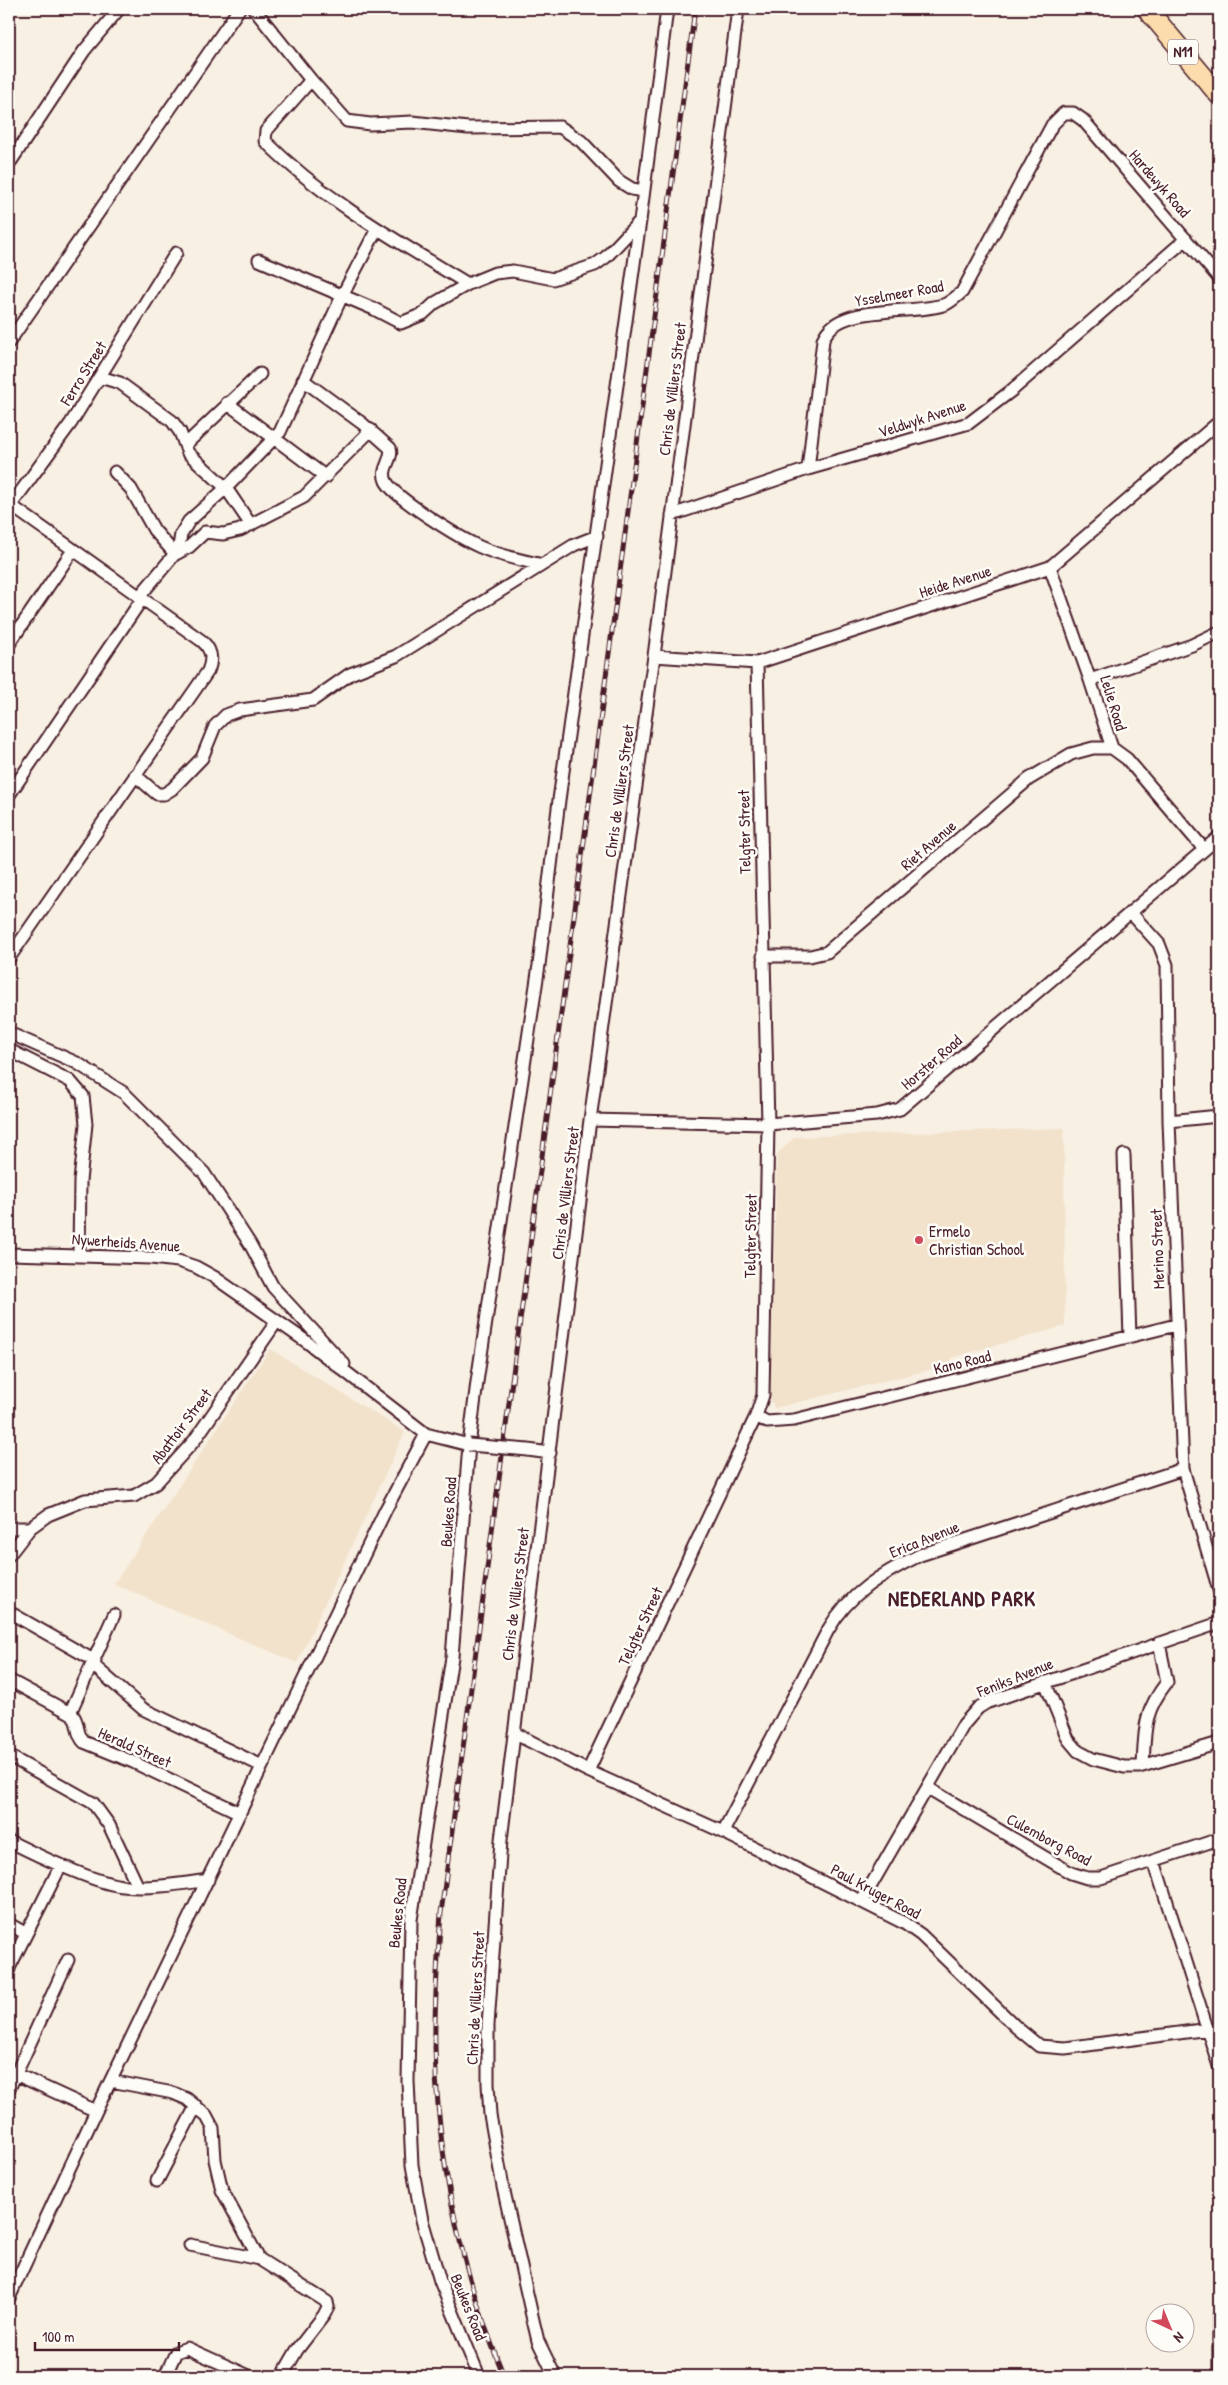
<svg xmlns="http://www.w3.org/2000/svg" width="1228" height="2385" viewBox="0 0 1228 2385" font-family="'Patrick Hand',sans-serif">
  <rect width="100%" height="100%" fill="#f8f0e3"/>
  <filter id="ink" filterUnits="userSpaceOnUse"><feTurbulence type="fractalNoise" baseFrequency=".02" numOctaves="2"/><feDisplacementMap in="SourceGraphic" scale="10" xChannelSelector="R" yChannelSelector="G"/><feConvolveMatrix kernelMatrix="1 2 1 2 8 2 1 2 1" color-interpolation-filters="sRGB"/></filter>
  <g filter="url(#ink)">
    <!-- built -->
    <path fill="#f2e2cc" d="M1064 1128 1065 1326 951 1358 953 1364 775 1408 770 1400 777 1154 795 1137Z
      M270 1349 405 1432 297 1663 114 1584Z"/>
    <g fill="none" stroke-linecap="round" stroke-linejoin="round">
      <!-- minor casing -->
      <g stroke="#4a1f2b" stroke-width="15">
        <path id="minor" d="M254 9 311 80 347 121 370 124 412 122 468 128 560 127 581 141 619 181 632 189 643 191
          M311 80 266 131 265 141C324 200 397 241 468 284
          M9 164 84 51 119 9
          M259 260 374 309 401 323 423 314 435 303 468 284 495 273 513 271 553 279 595 265 606 257 640 221
          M9 342 239 9
          M100 377 120 383 172 421 180 432 188 453 226 488 251 525
          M303 380 363 424 390 448C394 459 380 468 386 481 394 498 460 538 480 547 500 556 521 560 542 565
          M227 403 326 477
          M185 445 260 374
          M808 469 823 340C836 302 914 316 946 304 952 301 957 296 962 292L1052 125 1064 113H1073L1083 120 1219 278
          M115 472 131 489 154 530 175 554
          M9 504 202 641C212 650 213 659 208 671L9 958
          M11 505 71 423 176 253
          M672 515 808 469 969 423 1011 391 1186 239
          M178 553 181 534 189 521 226 488 280 432 342 296 377 229
          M1050 567 1090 680 1112 748 1127 759 1204 849
          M139 597 174 555 189 547 205 532 223 534 240 530 304 497 371 430
          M9 644 73 550
          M654 656 757 663 1050 567 1219 422
          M1090 680 1192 645 1219 632
          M135 775 157 794H164L172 789 202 758 215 726 226 715 240 710 313 700 350 674 396 656 574 545 597 536
          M9 795 142 599
          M1131 913 1159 944 1167 965 1169 1121 1183 1469 1219 1590
          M763 956H810L827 952 1029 779 1071 754 1093 748H1112
          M9 1033 77 1063 124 1093 204 1173 250 1244 273 1287 344 1364
          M9 1050 70 1081 83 1096 86 1124 80 1181 79 1254
          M590 1120 768 1124 877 1115 900 1109 1219 837
          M1169 1121 1219 1116
          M1124 1155 1130 1337
          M9 1254 151 1258 178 1261 196 1267 214 1277 307 1342 426 1434 469 1445
          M756 1416 767 1422 794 1420 1176 1325
          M528 1450 550 1453
          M9 1528H30
          M9 1555 30 1528 48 1515 85 1500 134 1496 156 1483 194 1441 277 1321
          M9 1612 95 1661
          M93 1665 143 1709 262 1766
          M9 1680 72 1714C80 1723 75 1733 84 1742L133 1762 240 1813
          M1045 1682 1068 1739 1078 1751 1093 1759 1124 1767H1139L1219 1743
          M70 1713 114 1615
          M514 1733 588 1771 723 1832 904 1923 921 1935 1016 2027 1039 2046 1065 2048 1209 2029
          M9 1756 93 1803 109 1825 138 1887
          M1143 1766C1145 1729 1143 1713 1167 1682L1159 1643
          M588 1771 756 1416 763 1395 768 1124 757 663
          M928 1788 1071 1873 1087 1878H1101L1219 1839
          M723 1832 828 1630C849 1593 883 1573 920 1555L1183 1469
          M9 1841C37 1855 94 1883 123 1886 151 1889 180 1884 208 1880
          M1154 1861 1219 2066
          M862 1901 964 1724 978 1708 986 1703 1219 1623
          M9 1924 25 1933
          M9 1968 61 1865
          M9 2071 96 2111
          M111 2081 173 2093 187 2099 206 2115 213 2128 215 2160 222 2190 259 2259 327 2302 328 2307 324 2315 297 2350 282 2376
          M9 2089 68 1960
          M157 2181 196 2106
          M190 2245 259 2259
          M9 2298 96 2111 386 1509 426 1434
          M165 2376 176 2352 187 2348 249 2376
          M479 2376 440 2281 422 2220 412 2165 408 2081 411 1920 452 1657 469 1445 477 1382 539 965 559 800 640 221 667 9
          M555 2376 538 2341 533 2320 503 2187 490 2115 488 2084V2025L501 1840 590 1120 654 656 738 9
          M1219 2376V2316"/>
      </g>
      <!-- trunk casing -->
      <g stroke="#4a1f2b" stroke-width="22">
        <path id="trunk" d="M1147 9 1219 95"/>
      </g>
      <!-- minor -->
      <use href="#minor" stroke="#fdfcf7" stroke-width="11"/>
      <!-- trunk -->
      <use href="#trunk" stroke="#fcdcac" stroke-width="19"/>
      <!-- rail casing -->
      <g stroke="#4a1f2b" stroke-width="5">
        <path id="rail" d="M504 2376C461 2272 437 2159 435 2046 434 2002 438 1958 441 1913L695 9"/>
      </g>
      <!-- rail -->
      <use href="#rail" stroke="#fdfcf7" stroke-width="3" stroke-dasharray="9" stroke-linecap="butt"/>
      <!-- minor-bridge casing -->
      <g stroke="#4a1f2b" stroke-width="15" stroke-linecap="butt">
        <path id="minor-bridge" d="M469 1445 528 1450"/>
      </g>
      <!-- minor-bridge -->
      <use href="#minor-bridge" stroke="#fdfcf7" stroke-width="11"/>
    </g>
  </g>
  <!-- markers -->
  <circle fill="#d1495b" stroke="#fdfcf7" stroke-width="2" cx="919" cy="1240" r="5"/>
  <g text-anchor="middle" stroke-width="5" stroke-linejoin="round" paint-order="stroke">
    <!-- shield labels -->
    <rect fill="#fdfcf7" stroke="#806168" stroke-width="1" x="1168" y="39.5" width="30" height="25" rx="4"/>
    <g font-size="15" font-weight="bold" fill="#4a1f2b">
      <text x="1183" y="57">N11</text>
    </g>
    <!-- street labels -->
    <g font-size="16" fill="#4a1f2b" stroke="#fdfcf7">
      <text transform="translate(1160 183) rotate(49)" y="6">Hardewyk Road</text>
      <text transform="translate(899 293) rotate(-10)" y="6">Ysselmeer Road</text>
      <text transform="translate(83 373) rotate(-58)" y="6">Ferro Street</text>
      <text transform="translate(672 389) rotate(-83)" y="6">Chris de Villiers Street</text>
      <text transform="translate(922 418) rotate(-18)" y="6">Veldwyk Avenue</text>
      <text transform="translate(955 581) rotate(-18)" y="6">Heide Avenue</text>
      <text transform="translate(1114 703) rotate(73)" y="6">Lelie Road</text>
      <text transform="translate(619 791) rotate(-82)" y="6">Chris de Villiers Street</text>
      <text transform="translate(744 832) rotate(-91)" y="6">Telgter Street</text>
      <text transform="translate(928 845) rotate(-41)" y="6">Riet Avenue</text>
      <text transform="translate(931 1062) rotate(-41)" y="6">Horster Road</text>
      <text transform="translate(565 1193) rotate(-83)" y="6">Chris de Villiers Street</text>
      <text transform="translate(750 1236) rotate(-89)" y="6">Telgter Street</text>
      <text transform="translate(126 1242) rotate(4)" y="6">Nywerheids Avenue</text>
      <text transform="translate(1157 1249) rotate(-92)" y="6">Merino Street</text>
      <text transform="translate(962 1362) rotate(-14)" y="6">Kano Road</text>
      <text transform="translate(181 1426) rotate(-53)" y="6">Abattoir Street</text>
      <text transform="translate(448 1512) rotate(-86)" y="6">Beukes Road</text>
      <text transform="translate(924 1539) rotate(-22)" y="6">Erica Avenue</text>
      <text transform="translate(515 1594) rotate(-83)" y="6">Chris de Villiers Street</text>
      <text transform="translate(640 1626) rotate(-65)" y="6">Telgter Street</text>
      <text transform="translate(1015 1677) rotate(-22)" y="6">Feniks Avenue</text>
      <text transform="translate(135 1747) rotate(24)" y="6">Herald Street</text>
      <text transform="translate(1049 1839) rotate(28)" y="6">Culemborg Road</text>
      <text transform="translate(876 1891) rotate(28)" y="6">Paul Kruger Road</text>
      <text transform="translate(397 1913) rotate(-84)" y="6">Beukes Road</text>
      <text transform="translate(475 1998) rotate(-87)" y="6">Chris de Villiers Street</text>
      <text transform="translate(469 2307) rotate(68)" y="6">Beukes Road</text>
    </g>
    <!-- poi labels -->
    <g font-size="16" fill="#4a1f2b" stroke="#fdfcf7" text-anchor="start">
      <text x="929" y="1237">Ermelo<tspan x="929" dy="18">Christian School</tspan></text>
    </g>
    <!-- district labels -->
    <g font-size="21" font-weight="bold" letter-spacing="1" fill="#4a1f2b" stroke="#fdfcf7">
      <text x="962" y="1606">NEDERLAND PARK</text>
    </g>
  </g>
  <!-- margin -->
  <rect width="1228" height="2385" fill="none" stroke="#fdfcf7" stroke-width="30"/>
  <rect x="15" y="15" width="1198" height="2355" fill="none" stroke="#4a1f2b" stroke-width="2" filter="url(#ink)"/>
  <!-- north arrow -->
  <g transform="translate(1170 2328) rotate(136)"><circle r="24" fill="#fdfcf7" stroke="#b5a4a5"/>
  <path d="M0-4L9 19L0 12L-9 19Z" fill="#d1495b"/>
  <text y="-8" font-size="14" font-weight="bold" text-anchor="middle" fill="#4a1f2b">N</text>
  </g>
  <!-- scale -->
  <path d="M35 2342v8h144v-8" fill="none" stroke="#4a1f2b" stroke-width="2.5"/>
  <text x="42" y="2342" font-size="15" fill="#4a1f2b" stroke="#fdfcf7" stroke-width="4" paint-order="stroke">100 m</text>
</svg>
